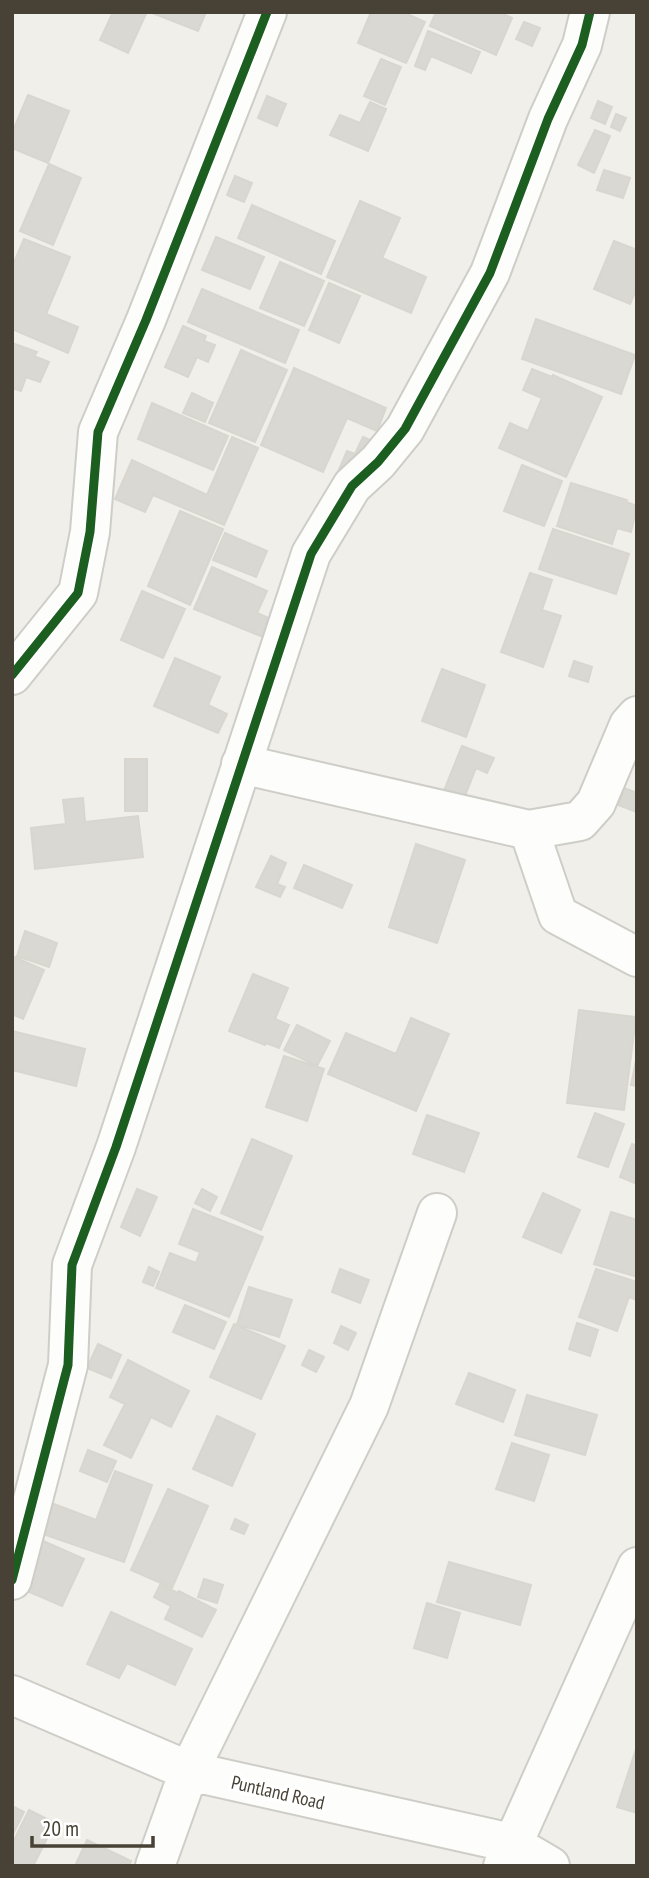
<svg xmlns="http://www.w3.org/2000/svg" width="649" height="1878" viewBox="0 0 649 1878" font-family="'PT Sans Narrow',sans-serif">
  <rect width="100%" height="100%" fill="#f0efea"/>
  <!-- building -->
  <path fill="#dad8d2" stroke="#d9d6cf" stroke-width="2" d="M113 12 146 14 128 53 100 40Z
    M150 12H206L198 31Z
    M371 12H403L425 22 406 63 358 43Z
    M436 12H499L512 18 496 55 430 26Z
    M524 22 540 28 532 46 516 39Z
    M428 31 480 52 471 73 431 56 425 70 415 66Z
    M381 59 401 67 385 105 364 96Z
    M28 95 69 111 48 163 12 148V133Z
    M267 96 286 104 277 126 258 118Z
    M598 101 612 107 605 124 591 118Z
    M370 102 386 109 368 151 330 135 340 115 360 123Z
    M616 114 626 118 620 131 611 127Z
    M595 130 610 136 594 173 578 165Z
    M49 164 81 178 53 245 20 231Z
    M604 170 630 178 623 198 597 190Z
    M235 176 252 183 244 202 227 195Z
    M360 201 400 218 382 258 426 277 411 313 327 277Z
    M252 205 335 241 321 274 238 238Z
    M216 237 264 257 250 289 202 270Z
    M24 239 70 257 46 314 78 327 68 353 12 329V267Z
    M614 241 637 250V288L630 304 594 289Z
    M280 262 324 281 304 326 260 308Z
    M329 283 360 296 339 343 309 330Z
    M202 289 299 330 285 363 188 322Z
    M536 319 635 355 621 394 522 359Z
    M183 326 206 336 204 341 215 345 208 362 197 357 188 377 165 367Z
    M12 343 37 352 34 356 49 362 40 382 26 377 21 391 12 388Z
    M241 350 287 370 255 442 209 423Z
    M294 368 386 408 377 431 347 418 323 472 261 445Z
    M532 369 552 377 553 375 602 397 566 477 499 448 510 423 528 431 542 398 523 390Z
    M192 393 213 403 205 422 183 413Z
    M152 403 228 436 213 470 138 439Z
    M232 437 258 448 224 525 153 495 145 512 115 499 132 460 207 495Z
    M363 437 370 440 362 457 335 479 347 451 355 454Z
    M522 465 562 481 544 526 504 511Z
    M571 483 627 500 626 502 637 506 631 532 617 528 612 544 557 526Z
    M180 511 223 529 190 605 148 586Z
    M553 529 629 554 616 594 539 569Z
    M225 533 267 551 256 577 213 560Z
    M212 567 267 591 257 613 280 623 273 641 194 609Z
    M530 573 552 580 542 610 561 616 543 667 501 652Z
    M142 591 185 609 163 658 121 640Z
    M175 658 220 677 208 705 227 714 218 733 154 706Z
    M574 661 592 667 588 682 569 676Z
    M442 669 485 685 466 737 422 721Z
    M462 746 494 758 487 773 476 768 461 806 441 798Z
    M125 759H147V811H125Z
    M624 788 637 793V812L618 805Z
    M83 798 85 822 138 816 143 857 35 869 31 828 66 824 63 800Z
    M416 844 465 860 437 943 389 927Z
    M271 856 286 863 277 884 285 887 280 897 256 887Z
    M304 865 352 885 342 908 294 888Z
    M25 931 57 943 49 967 17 956Z
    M12 956 44 970 23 1019 12 1014Z
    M253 974 288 988 275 1019 289 1025 279 1048 266 1043 265 1045 229 1031Z
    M579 1010 636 1017 624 1110 567 1103Z
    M411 1018 449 1034 416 1111 328 1074 346 1033 396 1054Z
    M297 1025 330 1041 317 1066 284 1050Z
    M12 1031 85 1049 76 1086 12 1070Z
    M637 1055V1086L631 1085Z
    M284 1056 324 1069 307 1121 266 1107Z
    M595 1113 624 1124 608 1167 578 1157Z
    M427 1115 479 1133 464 1172 413 1154Z
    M252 1139 292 1156 261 1230 221 1213Z
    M632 1144 637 1146V1184L620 1177Z
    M137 1189 157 1197 140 1236 121 1227Z
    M202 1189 217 1197 210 1211 195 1203Z
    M543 1193 580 1210 561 1253 523 1237Z
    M193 1209 263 1237 229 1317 156 1288 170 1253 196 1263 200 1252 179 1244Z
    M611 1212 637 1220V1277L594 1264Z
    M149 1267 159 1272 153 1286 143 1282Z
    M340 1269 369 1280 360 1303 332 1292Z
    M596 1269 637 1282V1300L629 1297 617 1331 579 1317Z
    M249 1287 292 1300 279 1337 237 1324Z
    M185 1305 226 1322 214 1349 173 1332Z
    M577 1323 598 1330 590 1356 569 1349Z
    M234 1324 285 1346 261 1399 210 1377Z
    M341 1326 356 1333 348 1350 334 1343Z
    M98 1344 121 1355 111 1378 87 1368Z
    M309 1350 324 1357 316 1372 302 1365Z
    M128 1360 189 1391 171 1427 151 1417 131 1458 104 1445 125 1404 110 1397Z
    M469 1373 515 1390 503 1422 456 1404Z
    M527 1395 597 1415 585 1455 515 1435Z
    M217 1416 255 1434 232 1486 193 1469Z
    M512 1443 549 1455 534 1501 496 1489Z
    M88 1450 116 1461 107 1482 80 1471Z
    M115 1471 152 1485 124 1562 37 1532 49 1502 96 1520Z
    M168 1489 208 1506 172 1588 131 1570Z
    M235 1519 248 1525 244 1534 231 1529Z
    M41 1540 84 1559 62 1606 20 1588Z
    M449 1562 531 1585 520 1625 437 1602Z
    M204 1579 223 1585 217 1603 198 1597Z
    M160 1585 178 1593 179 1591 216 1610 202 1637 165 1619 171 1606 154 1597Z
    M427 1603 460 1613 447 1658 414 1648Z
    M111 1612 192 1649 175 1685 127 1663 119 1678 87 1664Z
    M637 1746V1813L617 1807Z
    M12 1806 24 1812 12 1836Z
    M29 1810 55 1823 33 1866H12V1844Z
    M87 1840 131 1861 129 1866H75Z"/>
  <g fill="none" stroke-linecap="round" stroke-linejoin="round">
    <!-- street casing -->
    <g stroke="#cecdc7" stroke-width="42">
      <path id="street" d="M12 675 78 593 90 532 98 432 146 320 267 12
        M241 764 529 830 558 915 637 957
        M529 830 580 821 596 803 629 725 637 716
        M12 1580 68 1365 72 1265 116 1147 311 554 352 486 378 462 405 429 490 273 548 119 582 45 590 12
        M12 1695 189 1771 511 1843 550 1866
        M155 1866 189 1771 369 1406 437 1213
        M503 1866 637 1567"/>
    </g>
    <!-- street -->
    <use href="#street" stroke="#fdfdfc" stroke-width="38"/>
    <!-- cycleway casing -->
    <g stroke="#fff" stroke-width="13">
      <path id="cycleway" d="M12 675 78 593 90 532 98 432 146 320 267 12
        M12 1580 68 1365 72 1265 116 1147 311 554 352 486 378 462 405 429 490 273 548 119 582 45 590 12"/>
    </g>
    <!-- cycleway -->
    <use href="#cycleway" stroke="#1b5e20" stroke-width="9"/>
  </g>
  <g text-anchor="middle" stroke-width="7" stroke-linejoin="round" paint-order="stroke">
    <!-- street labels -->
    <g font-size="19" fill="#474235" stroke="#fff">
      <text transform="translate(278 1792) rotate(13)" y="7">Puntland Road</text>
    </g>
  </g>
  <!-- border -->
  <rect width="649" height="1878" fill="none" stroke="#474235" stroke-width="28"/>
  <!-- scale -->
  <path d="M32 1836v10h121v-10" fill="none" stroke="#474235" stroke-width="3.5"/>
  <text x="42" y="1836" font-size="21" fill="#474235" stroke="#ffffff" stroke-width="5" paint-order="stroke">20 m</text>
</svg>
